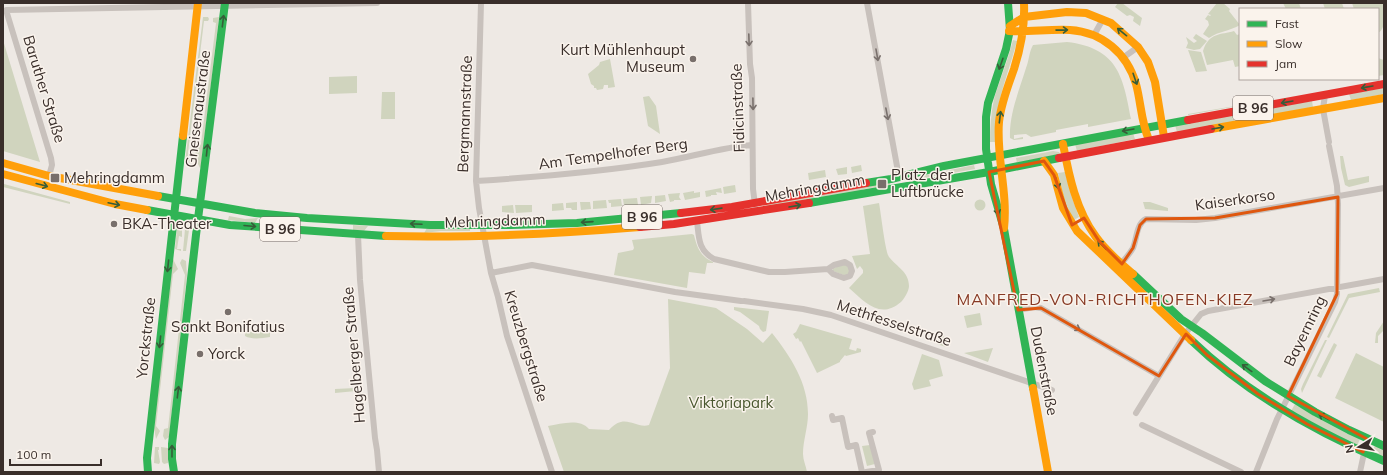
<svg xmlns="http://www.w3.org/2000/svg" width="1387" height="475" viewBox="0 0 1387 475" font-family="Mulish,sans-serif">
  <rect width="100%" height="100%" fill="#eee9e4"/>
  <!-- green -->
  <path fill="#d0d4be" d="M1118 3H1122L1142 18 1140 26 1133 21 1134 17 1130 15 1127 16 1115 7Z
    M1217 3H1223L1230 9 1229 11 1240 25C1230 31 1219 31 1209 38L1203 34 1209 25 1208 21 1205 19 1208 15 1210 16 1211 15 1208 14Z
    M1283 3H1299L1301 9H1286Z
    M1323 3H1342L1344 9H1325Z
    M1352 3H1384C1384 13 1387 28 1378 33V9H1354Z
    M203 17H208L209 19 208 21H204L188 153 192 161 188 166 187 165 185 162Z
    M219 17 201 167 200 168 195 158 196 148 201 144 216 23 213 22V18Z
    M1234 31 1237 35 1240 34V66L1235 67 1233 60 1207 65 1203 51C1209 32 1221 35 1234 31Z
    M1196 34 1207 41 1200 49 1194 50 1186 48 1188 43 1186 37 1194 43 1197 41 1193 38Z
    M3 40 40 162 3 151Z
    M1013 40 1017 41C1008 75 994 105 995 142H990C990 128 991 113 994 99 1000 79 1008 60 1013 40Z
    M1067 42C1117 48 1123 75 1131 119L1088 127V124L1056 130V132L1031 137 1026 134 1014 135V139L1023 137V139L1014 140 1010 138C1009 114 1019 91 1026 68 1029 61 1029 52 1033 45Z
    M1188 50 1201 52 1207 71 1196 72Z
    M1378 58 1384 60V75L1378 76Z
    M610 59 615 87 608 88V85H604L603 89 597 90 596 88H594V86L591 84 588 74 599 65 600 62Z
    M357 76V93L329 94V77Z
    M1384 88V94L1351 100 1349 94Z
    M382 92H395V119H381Z
    M649 96 656 106 660 134 648 126 643 97Z
    M1264 101H1265L1188 115V114Z
    M1312 101 1313 107 1177 132 1175 125Z
    M1133 133 1135 139 1077 151 1075 144Z
    M1053 151 1059 152 1060 154 1017 163 1016 158Z
    M1340 156H1343L1348 180 1369 176V182L1349 187 1345 185 1341 168Z
    M861 165 862 171 852 173 851 167Z
    M974 165 975 169 907 181V179Z
    M847 167V174L838 175 836 169Z
    M825 170 826 177 809 180 808 173Z
    M1065 172 1071 195 1079 217 1074 220 1066 207 1058 173Z
    M890 182V185L864 189 854 193 767 208 766 204Z
    M4 184 70 202V204L3 187Z
    M735 185 736 192 724 194 723 187Z
    M721 188 722 193 716 192 717 195H711V196L706 197 705 191Z
    M694 191V193L700 192V197L685 200 683 193Z
    M680 193 679 197 681 200H674V201L670 202 668 194Z
    M665 195 666 201 655 203V196Z
    M652 196 651 203 641 205 640 197Z
    M637 198 638 205 624 206 623 199Z
    M621 199 622 206 611 207V203H609L608 200Z
    M974.5 205a5.5 5.5 0 1 1 11 0a5.5 5.5 0 1 1-11 0Z
    M606 200 607 208 593 209V201Z
    M577 202V210H572L571 208H566V203Z
    M580 202H590L591 209 581 210Z
    M1143 202H1150L1168 208V211L1145 209Z
    M563 203 564 210 552 211V204Z
    M879 203C881 213 885 251 889 257 897 267 909 272 909 286 909 291 904 299 901 302 880 320 865 302 849 288L863 273V270L860 266 857 269 852 256 870 254 863 206Z
    M513 205 514 213 502 212V206Z
    M515 205H532V212L516 213Z
    M229 216 245 219 258 218 255 223 228 220Z
    M353 225 368 226 364 231 353 230Z
    M177 228 182 229V237L179 236 177 249H181V251L175 249Z
    M427 228 470 229V231H441L424 233Z
    M185 229 189 230 186 251H183Z
    M692 234 694 235C697 248 701 257 713 262V263H707L705 274 689 272 687 288 614 275 618 253 633 250 634 248 632 240Z
    M173 259 178 269 173 274 156 426 160 431 156 439 154 428Z
    M182 259 186 261 187 275 169 437 165 440 163 436 164 429 168 428 185 275 180 263Z
    M842 264 848 265 850 272 846 276 833 271V269Z
    M1379 288 1380 292 1349 298 1329 338 1327 337 1348 294Z
    M668 299 716 308 747 329 763 343 772 333C791 357 808 383 808 414 808 427 803 441 803 454 803 460 806 466 807 472H564L548 426C561 424 579 418 589 429L609 430C625 412 635 429 649 425L670 368Z
    M734 307 769 311 766 331 763 332 760 329 759 326 740 312 734 310Z
    M980 313 982 325 967 328 964 316Z
    M1384 321V330L1378 336V343H1375L1376 333Z
    M800 324 852 339 849 349 856 351 857 348 861 349V352L846 356 845 355 840 361V362L817 373 801 341 800 342 798 338 796 339 793 334 796 332Z
    M260 330 270 333V337C262 338 252 340 245 336V331L253 332Z
    M942 336H944L946 347 937 344 936 342Z
    M1325 340H1327L1302 393 1301 389 1303 384Z
    M1334 343 1337 345 1321 378 1317 376Z
    M993 348 988 362 964 353Z
    M1356 353 1384 367V422L1335 398Z
    M922 354 939 360 943 376 929 380 931 386 914 390 912 384Z
    M355 388 356 391 335 393V389Z
    M1295 404 1360 439 1357 446 1291 411Z
    M870 445 875 464 867 466 862 446Z
    M1375 445 1384 449V458L1372 453Z
    M155 447H159V450H158L160 462 159 464 154 463Z
    M161 447 168 448V463L164 464 162 462Z"/>
  <g fill="none" stroke-linecap="round" stroke-linejoin="round">
    <!-- street -->
    <path stroke="#c8c1bc" stroke-width="6" d="M481 3 476 181 479 208 491 273 498 297 507 336 552 472
      M748 3 750 64 752 78 753 189 755 205
      M867 3 899 177
      M1094 35 1103 19
      M1124 57 1138 47
      M1325 95 1323 109 1329 142
      M49 176 52 165 51 158 6 10 377 3
      M476 181C538 177 600 172 662 162 691 157 723 147 752 145
      M697 221C699 238 698 250 714 259L769 272H785L828 269 834 265 845 262 850 265 852 271 850 276 844 278 833 274 828 269
      M358 235 360 280 375 438 377 450 379 472
      M1119 266C1124 260 1129 255 1133 248 1137 239 1136 224 1146 219L1196 220 1215 218 1384 188
      M491 273 532 265 675 292 741 301
      M744 301 803 309 831 315 1052 390
      M1018 310 1034 307 1041 308 1159 376
      M1136 413 1185 334 1201 314 1208 311 1384 279
      M832 416 833 420 842 418 848 447 856 445 862 472
      M1142 425 1241 472
      M866 472 879 470 869 433 873 432
      M1256 472 1277 419 1291 391 1335 302 1337 294 1338 204 1337 186 1329 146
      M1360 472 1367 439"/>
    <!-- fast -->
    <path stroke="#30b455" stroke-width="8" d="M1008 3 1010 30 1006 49 988 103 986 117V149L991 184 1004 229 1033 388
      M866 183 891 179 944 166 1188 120
      M158 196 255 213 307 218 430 225H511L577 223 681 213
      M809 203 989 172 1059 158
      M147 210 230 225 386 236
      M1133 274 1181 319 1202 333 1265 381 1315 412 1349 430 1384 446
      M1191 340C1246 393 1314 431 1384 461
      M148 472 147 458 183 136
      M174 472 172 459V444L196 235 225 3"/>
    <!-- slow -->
    <path stroke="#ff9f0a" stroke-width="8" d="M1010 26 1024 17 1067 12 1086 13 1111 23 1138 47 1148 62 1155 82 1164 137
      M1009 31C1029 32 1050 29 1070 30 1102 32 1127 53 1136 84 1141 102 1141 122 1149 140
      M1211 129 1384 98
      M183 136 198 3
      M1063 144C1069 176 1076 210 1096 237 1106 251 1120 263 1133 274
      M1044 161 1054 175 1063 208 1077 231 1191 340
      M3 163 49 176 158 196
      M3 174 115 204 147 210
      M1004 228C1008 192 996 157 999 122 1001 103 1008 86 1014 69 1021 47 1025 26 1024 3
      M386 236C471 238 555 234 640 227
      M1033 388 1048 472"/>
    <!-- jam -->
    <path stroke="#e5322d" stroke-width="8" d="M1188 120 1384 84
      M1059 158 1211 129
      M681 213 732 207 866 183
      M640 227 674 224 809 203"/>
  </g>
  <!-- one-way arrows -->
  <defs><path id="oneway-shaft" d="M-6 0H5M1.5-3L5.5 0L1.5 3" fill="none" stroke-width="1.6" stroke-linecap="round" stroke-linejoin="round"/></defs>
  <g stroke="#365d39">
    <use href="#oneway-shaft" transform="translate(223 21) rotate(-83)"/>
    <use href="#oneway-shaft" transform="translate(1062 30) rotate(-1)"/>
    <use href="#oneway-shaft" transform="translate(1122 32) rotate(-141)"/>
    <use href="#oneway-shaft" transform="translate(1001 64) rotate(109)"/>
    <use href="#oneway-shaft" transform="translate(1135 79) rotate(71)"/>
    <use href="#oneway-shaft" transform="translate(1367 87) rotate(170)"/>
    <use href="#oneway-shaft" transform="translate(1287 102) rotate(170)"/>
    <use href="#oneway-shaft" transform="translate(1000 117) rotate(-83)"/>
    <use href="#oneway-shaft" transform="translate(1218 128) rotate(-10)"/>
    <use href="#oneway-shaft" transform="translate(1128 130) rotate(170)"/>
    <use href="#oneway-shaft" transform="translate(207 150) rotate(-84)"/>
    <use href="#oneway-shaft" transform="translate(1057 183) rotate(75)"/>
    <use href="#oneway-shaft" transform="translate(42 185) rotate(15)"/>
    <use href="#oneway-shaft" transform="translate(114 204) rotate(12)"/>
    <use href="#oneway-shaft" transform="translate(795 206) rotate(-10)"/>
    <use href="#oneway-shaft" transform="translate(716 209) rotate(172)"/>
    <use href="#oneway-shaft" transform="translate(997 209) rotate(77)"/>
    <use href="#oneway-shaft" transform="translate(587 222) rotate(176)"/>
    <use href="#oneway-shaft" transform="translate(416 224) rotate(-177)"/>
    <use href="#oneway-shaft" transform="translate(250 226) rotate(5)"/>
    <use href="#oneway-shaft" transform="translate(1102 245) rotate(-134)"/>
    <use href="#oneway-shaft" transform="translate(168 266) rotate(96)"/>
    <use href="#oneway-shaft" transform="translate(160 342) rotate(96)"/>
    <use href="#oneway-shaft" transform="translate(1247 368) rotate(-144)"/>
    <use href="#oneway-shaft" transform="translate(178 392) rotate(-83)"/>
    <use href="#oneway-shaft" transform="translate(1324 417) rotate(-152)"/>
    <use href="#oneway-shaft" transform="translate(172 451) rotate(-90)"/>
  </g>
  <g stroke="#79706c">
    <use href="#oneway-shaft" transform="translate(749 40) rotate(88)"/>
    <use href="#oneway-shaft" transform="translate(877 55) rotate(80)"/>
    <use href="#oneway-shaft" transform="translate(753 104) rotate(89)"/>
    <use href="#oneway-shaft" transform="translate(887 114) rotate(79)"/>
    <use href="#oneway-shaft" transform="translate(1269 300) rotate(-10)"/>
    <use href="#oneway-shaft" transform="translate(1075 327) rotate(29)"/>
  </g>
  <!-- marked area -->
  <path fill="none" stroke="#df570e" stroke-width="3" stroke-linejoin="round" d="M1044 161 1054 175 1072 225 1084 218 1099 241 1122 264 1133 248 1140 225 1146 219 1215 218 1338 197 1337 294 1288 396 1367 439 1363 452 1307 424 1258 394 1207 355 1186 334 1159 376 1041 308 1018 310 989 172Z"/>
  <!-- markers -->
  <g fill="#786f6b" stroke="#faf3ec" stroke-width="1.5">
    <circle cx="693" cy="59" r="4"/>
    <rect x="50" y="173" width="10" height="10" rx="2"/>
    <rect x="877" y="179" width="10" height="10" rx="2"/>
    <circle cx="114" cy="224" r="4"/>
    <circle cx="228" cy="312" r="4"/>
    <circle cx="200" cy="354" r="4"/>
  </g>
  <g text-anchor="middle" stroke-width="3" stroke-linejoin="round" paint-order="stroke">
    <!-- shield labels -->
    <g fill="#faf3ec" stroke="#736964" stroke-width="1">
      <rect x="1233" y="96" width="40" height="24" rx="3"/>
      <rect x="622" y="205" width="40" height="24" rx="3"/>
      <rect x="260" y="217" width="40" height="24" rx="3"/>
    </g>
    <g font-size="14" font-weight="bold" fill="#392e2a">
      <text x="1253" y="113">B 96</text>
      <text x="642" y="222">B 96</text>
      <text x="280" y="234">B 96</text>
    </g>
    <!-- poi labels -->
    <g font-size="15" fill="#392e2a" stroke="#faf3ec" text-anchor="start">
      <text x="685" y="55" text-anchor="end">Kurt Mühlenhaupt<tspan x="685" dy="17">Museum</tspan></text>
      <text x="891" y="180">Platz der<tspan x="891" dy="17">Luftbrücke</tspan></text>
      <text x="64" y="183">Mehringdamm</text>
      <text x="122" y="229">BKA-Theater</text>
      <text x="228" y="332" text-anchor="middle">Sankt Bonifatius</text>
      <text x="208" y="359">Yorck</text>
    </g>
    <!-- street labels -->
    <g font-size="15" fill="#392e2a" stroke="#faf3ec">
      <text transform="translate(44 89) rotate(73)" y="5">Baruther Straße</text>
      <text transform="translate(738 108) rotate(-92)" y="5">Fidicinstraße</text>
      <text transform="translate(198 109) rotate(-83)" y="5">Gneisenaustraße</text>
      <text transform="translate(465 114) rotate(-88)" y="5">Bergmannstraße</text>
      <text transform="translate(613 154) rotate(-8)" y="5">Am Tempelhofer Berg</text>
      <text transform="translate(815 188) rotate(-10)" y="5">Mehringdamm</text>
      <text transform="translate(1235 200) rotate(-8)" y="5">Kaiserkorso</text>
      <text transform="translate(495 221) rotate(-2)" y="5">Mehringdamm</text>
      <text transform="translate(894 323) rotate(18)" y="5">Methfesselstraße</text>
      <text transform="translate(1305 331) rotate(-64)" y="5">Bayernring</text>
      <text transform="translate(146 338) rotate(-84)" y="5">Yorckstraße</text>
      <text transform="translate(526 346) rotate(73)" y="5">Kreuzbergstraße</text>
      <text transform="translate(354 355) rotate(-95)" y="5">Hagelberger Straße</text>
      <text transform="translate(1044 371) rotate(79)" y="5">Dudenstraße</text>
    </g>
    <!-- park labels -->
    <g font-size="15" fill="#49572e" stroke="#faf3ec">
      <text x="731" y="408">Viktoriapark</text>
    </g>
    <!-- neighbourhood labels -->
    <g font-size="16" letter-spacing="1" fill="#873924" stroke="#faf3ec">
      <text x="1105" y="305">MANFRED-VON-RICHTHOFEN-KIEZ</text>
    </g>
  </g>
  <!-- border -->
  <rect width="1387" height="475" fill="none" stroke="#392e2a" stroke-width="8"/>
  <!-- legend -->
  <rect x="1239" y="8" width="140" height="72" fill="#faf3ec" stroke="#ada49e"/>
  <rect x="1247" y="21" width="20" height="6" fill="#30b455" stroke="#ada49e"/>
  <text x="1275" y="28" font-size="12" fill="#392e2a">Fast</text>
  <rect x="1247" y="41" width="20" height="6" fill="#ff9f0a" stroke="#ada49e"/>
  <text x="1275" y="48" font-size="12" fill="#392e2a">Slow</text>
  <rect x="1247" y="61" width="20" height="6" fill="#e5322d" stroke="#ada49e"/>
  <text x="1275" y="68" font-size="12" fill="#392e2a">Jam</text>
  <!-- north arrow -->
  <g transform="translate(1359 447) rotate(259)" stroke="#faf3ec" stroke-width="3" paint-order="stroke">
  <path d="M0-3L7 15L0 10L-7 15Z" fill="#392e2a"/>
  <text y="-6" font-size="11" font-weight="bold" text-anchor="middle" fill="#392e2a">N</text>
  </g>
  <!-- scale -->
  <path d="M10 459v6h91v-6" fill="none" stroke="#392e2a" stroke-width="2"/>
  <text x="16" y="459" font-size="12" fill="#392e2a" stroke="#faf3ec" stroke-width="3" paint-order="stroke">100 m</text>
</svg>
